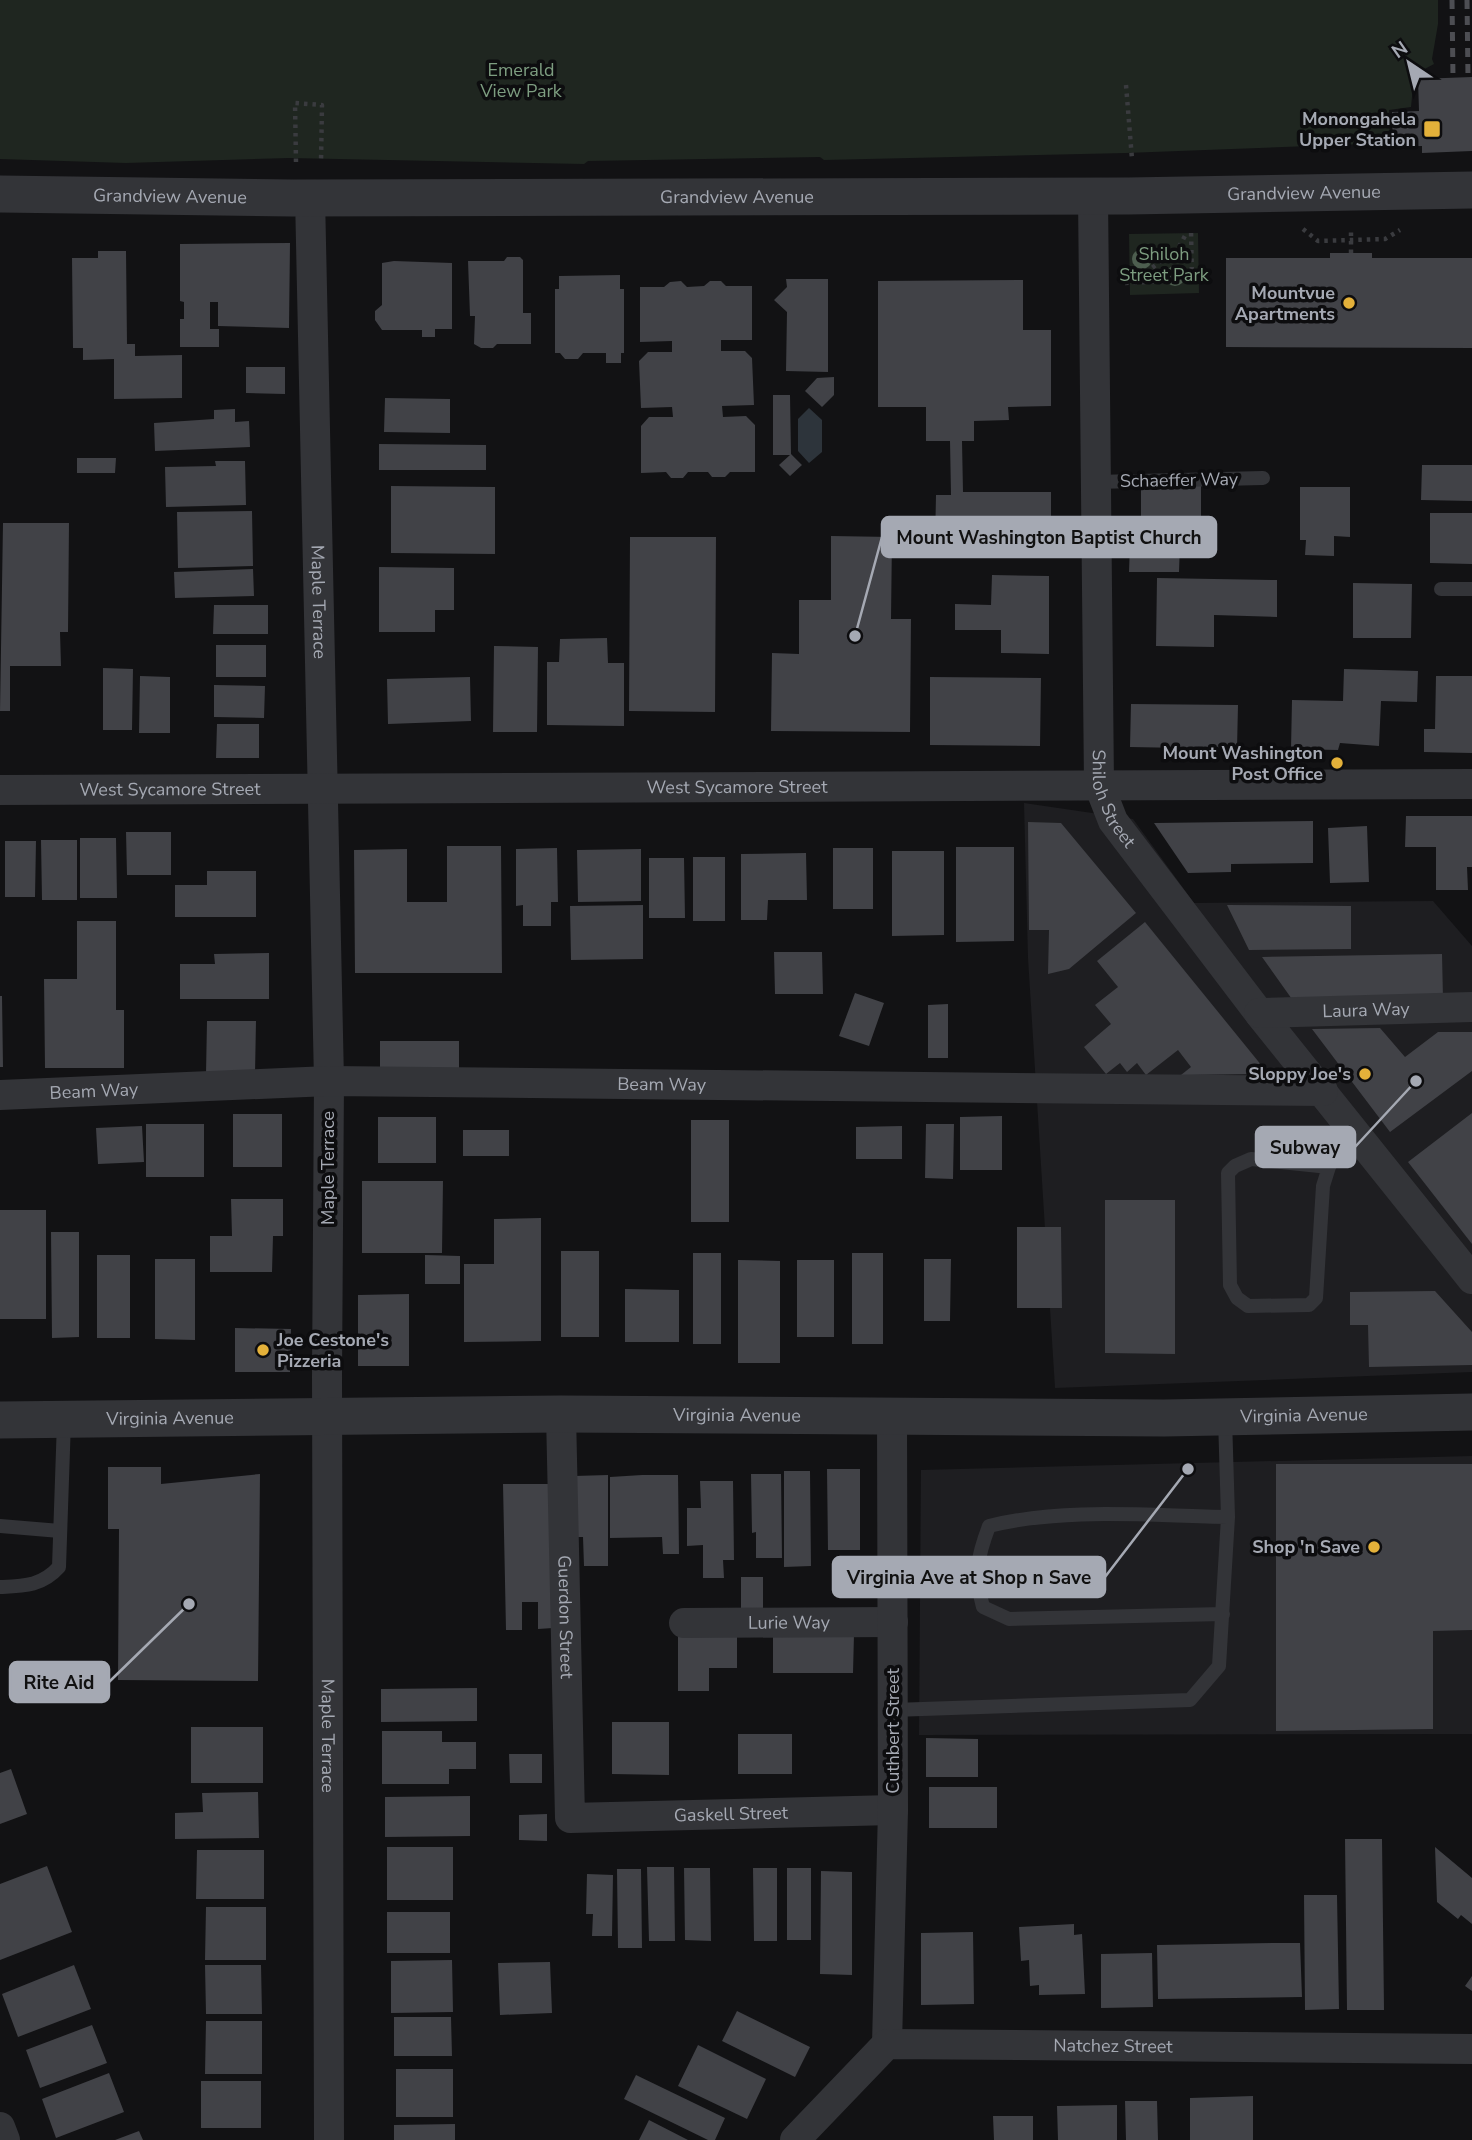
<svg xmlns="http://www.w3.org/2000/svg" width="1472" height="2140" viewBox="0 0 1472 2140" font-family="'Nunito Sans',sans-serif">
  <rect width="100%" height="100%" fill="#121214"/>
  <!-- built -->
  <path fill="#1e1e21" d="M1024 803 1133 819 1194 903 1433 901 1472 946V1372L1055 1388 1028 958Z
    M1472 1456V1734L919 1735 921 1470Z"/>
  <!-- green -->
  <path fill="#1f2620" d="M0 0H1438V24L1432 59 1434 64 1419 72 1414 77 1411 107 1389 110 1390 143 1126 153 824 160 820 157 588 161 584 164 289 158 126 163 0 159Z
    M1198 233 1199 293 1130 295 1129 234Z"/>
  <!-- water -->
  <path fill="#2d343b" d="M809 408 822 420V452L809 463 798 451V419Z"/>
  <!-- building -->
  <path fill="#414247" d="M1472 77V151L1422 153V146L1393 147 1392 112 1419 111 1418 79Z
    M290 243 289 328 218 326V302H210V329H219V347H180V319H184V302L180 301V244Z
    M98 251H126L127 344H135V356L182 355V398L114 399V359L83 360V348H73L72 258H98Z
    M1330 253H1372V258H1472V348L1226 347V258H1330Z
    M507 257H520L523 260V313H531V344H497L493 348H481L474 344 475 316H470L468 261H504Z
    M394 261 452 263V329H435V337H422V330H382L375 320V311L382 305V263Z
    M620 275V289H624V353H621V363H606V353H583L578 359H565L560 353H555V289H559V276Z
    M786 279H828V372L786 371 787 312 774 300 787 287Z
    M1023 280V330H1051V406L1008 407 1009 420 974 421V441H962L963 492H1051V543H935L936 495H951L950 441H926V407H878V281Z
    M681 281 687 287 704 286 710 281H721L726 286H752V340H721V351H745L752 358 754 405 722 406 723 417 746 416 755 425V472H730L725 477H712L708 472H688L683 478H671L666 472 641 473V426L649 417H673L672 407 641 408 639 361 648 352H672V341L640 342V287H664L670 282Z
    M246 367H285V394L246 393Z
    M834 377V395L822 407 805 391 817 378Z
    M773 395H790L791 454 802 465 790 476 779 465 790 455H773Z
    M385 398 450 399V433L384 432Z
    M235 409V422L249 421 250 447 155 451 154 423 214 419V410Z
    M379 444 486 445V470H379Z
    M77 458H116L115 473H77Z
    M215 461H245L246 505 166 507 165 467 216 466Z
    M1422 465H1472V501L1421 500Z
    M1141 482 1201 483V529L1141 528Z
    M391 486 495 487V554L391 553Z
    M1300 487H1350V537L1334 536V556L1305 555 1306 540H1300Z
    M252 511 253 566 178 568 177 512Z
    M1430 513H1472V564L1430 563Z
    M3 523H69L68 632H60L61 666H10V711H0Z
    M831 536 892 537 891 619H911L910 732 771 731 772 653 799 654V600H831Z
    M630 537H716L715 712 629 711Z
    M1130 543 1180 544 1179 572H1129Z
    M379 567 454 568V610H435V632H379Z
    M253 569 254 596 175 598 174 572Z
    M992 575 1049 576V654L1001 653V630H955V604L991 605Z
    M1157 578 1277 580V617L1214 615V647L1156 646Z
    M1353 583 1412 584 1411 638H1353Z
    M214 605H268V634H213Z
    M607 638 608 663H624V726L547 725V662H559L560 639Z
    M216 645H266V677H216Z
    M494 646 538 647 537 732H493Z
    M103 668 133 669 132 730H103Z
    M1344 669 1418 671 1417 702 1381 701 1379 746 1340 743 1338 750 1291 749 1292 700 1343 701Z
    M140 676 170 677V733H139Z
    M1436 676H1472V753L1424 752V729H1435Z
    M470 677 471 721 388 724 387 679Z
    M930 677 1041 678 1040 746 930 745Z
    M214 685 265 686 264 718 214 717Z
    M1131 704 1238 705 1237 749 1130 747Z
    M217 724H259V758H216Z
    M1406 816H1472V867H1467L1468 890H1436V847H1405Z
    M1313 821V863L1231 864V872L1188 873 1154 823Z
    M1028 822 1061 823 1136 913 1069 969 1048 974 1049 930H1029Z
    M1367 826 1369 882 1330 883 1328 828Z
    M126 832H171V875H127Z
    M80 838H116L117 898H80Z
    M41 840H77V900H42Z
    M5 841H36L35 897H5Z
    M447 846H501L502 973H355L354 850 407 849V902H447Z
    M956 847H1014V941L956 942Z
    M557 848 558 902H551V926H523V905L516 906V849Z
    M833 848H873V909H833Z
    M641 849V901L578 902 577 850Z
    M892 851H944V935L892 936Z
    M806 853 807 900H768L767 920H741V854Z
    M693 857H725V921H693Z
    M649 858H684L685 918H649Z
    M207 871H256V917H175V885H207Z
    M643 905V959L571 960 570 906Z
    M1227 905 1351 906V949L1249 950Z
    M77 921H116V1010H124V1068H45L44 979H77Z
    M1145 922 1262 1066 1251 1074 1181 1075 1191 1067 1178 1050 1146 1075 1137 1063 1127 1072 1120 1063 1106 1074 1084 1047 1111 1024 1095 1005 1118 987 1097 961Z
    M774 952H822L823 994H775Z
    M269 953V999H180V964H215L214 954Z
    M1442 954 1443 999 1294 1002 1262 957Z
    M855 993 884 1003 869 1046 839 1036Z
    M0 996H2L3 1067H0Z
    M948 1004V1058H928V1005Z
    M207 1021H256L255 1074H206Z
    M1380 1028 1405 1057 1438 1032H1472V1071L1390 1132 1312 1029Z
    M380 1041H459V1070H380Z
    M1472 1113V1244L1408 1162Z
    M233 1114H282V1167H233Z
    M1002 1116V1170H960V1117Z
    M378 1117H436V1163H378Z
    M691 1120H729V1222H691Z
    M146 1124H204V1177H146Z
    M926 1124H954L953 1179 925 1178Z
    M142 1126 144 1162 98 1164 96 1128Z
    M902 1126V1159H856V1127Z
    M463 1130H509V1156H463Z
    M362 1181H443L442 1253H362Z
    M231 1199H283V1236H273L272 1272H210V1236H232Z
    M1105 1200H1175V1354L1105 1353Z
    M0 1210H46V1319H0Z
    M541 1218V1341L464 1342V1264H494V1219Z
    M1017 1227H1061L1062 1308H1017Z
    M51 1232H79V1337L52 1338Z
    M561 1251H599V1337H561Z
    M693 1253H721V1344H693Z
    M852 1253H883V1344H852Z
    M97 1255H130V1338H97Z
    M425 1255 460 1256V1284H425Z
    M155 1259H195V1340L155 1339Z
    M924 1259H951L950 1321H924Z
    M738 1260 780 1261V1363H738Z
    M797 1260H834V1337H797Z
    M625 1289 679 1290V1342H625Z
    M1435 1291 1472 1332V1365L1369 1367 1368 1325H1350V1292Z
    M409 1294V1366H358V1295Z
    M235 1328 291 1329 290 1372H235Z
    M1276 1464H1472V1630L1433 1631V1729L1276 1731Z
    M108 1467H161V1484L260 1474 258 1681 118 1680 119 1529H108Z
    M827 1469H860V1550H828Z
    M784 1471H810L811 1566 784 1567Z
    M751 1474H781L782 1558H756V1532L752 1533Z
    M608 1475V1566H584L583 1537H574V1476Z
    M642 1475H678L679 1554H663L662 1537 610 1538V1477Z
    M700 1481H733L734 1560H723L724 1578H703V1545L687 1546V1508H701Z
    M503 1484H551L553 1628 538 1629V1602H522V1630H506Z
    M741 1577H763V1611L741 1612Z
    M678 1633H737V1668H709V1691H678Z
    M773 1634H854L853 1673H773Z
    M477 1688V1721L381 1722V1689Z
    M612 1722H669V1775L612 1774Z
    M191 1727H263V1783H191Z
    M382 1731H442V1742H476V1769H449V1784H382Z
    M738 1734H792V1774H738Z
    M926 1738 978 1739V1777H926Z
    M509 1754H542V1783H510Z
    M11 1769 27 1814 0 1824V1773Z
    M929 1787H997V1828H929Z
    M258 1792 259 1838 175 1839V1813L203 1812 202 1793Z
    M470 1796V1836L385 1837V1797Z
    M547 1814V1841L519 1840V1815Z
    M1345 1839H1382L1384 2010H1347Z
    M387 1847H453V1900H387Z
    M1435 1847 1472 1878V1924L1461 1915 1458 1919 1437 1902Z
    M197 1850H264V1899H196Z
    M47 1866 72 1932 0 1960V1884Z
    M647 1867H674L675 1941H649Z
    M684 1868H710L711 1941 685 1940Z
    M753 1868H777V1941H754Z
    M787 1868H811V1940H787Z
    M617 1869H641L642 1948H618Z
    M821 1871 852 1872V1975L820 1974Z
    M587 1874 613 1875 612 1936H592L593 1914H586Z
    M1304 1895H1337L1339 2009 1305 2010Z
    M206 1907H266V1960H205Z
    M387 1912H450V1953H387Z
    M1074 1924V1935L1082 1934 1085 1994 1039 1995V1985L1030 1986 1029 1960 1021 1961 1019 1927Z
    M973 1932 974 2004 921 2005V1933Z
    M1272 1943H1300L1302 1997 1158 1999 1157 1945Z
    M1152 1953 1153 2007 1101 2008V1954Z
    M452 1960 453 2012 391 2013V1961Z
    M550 1962 552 2013 500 2015 498 1963Z
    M74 1965 91 2009 18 2037 2 1994Z
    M205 1965H261L262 2014H206Z
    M1472 1976V1991L1465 1986Z
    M737 2011 810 2047 795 2077 722 2041Z
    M394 2017H451L452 2056H394Z
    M206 2021H262V2074H205Z
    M92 2025 107 2063 40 2088 26 2050Z
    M698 2045 766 2079 747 2119 678 2086Z
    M396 2069H453V2117H396Z
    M109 2073 124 2112 56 2138 42 2099Z
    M636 2075 725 2118 715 2140H708L624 2099Z
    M201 2081H261V2128H201Z
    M1253 2096V2140H1190V2098Z
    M1125 2101H1157L1158 2140H1126Z
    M1117 2105V2140H1058L1057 2106Z
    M993 2116H1033V2140H994Z
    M649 2120 688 2140H639Z
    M455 2124V2140H394V2125Z
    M139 2131 143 2140H115Z"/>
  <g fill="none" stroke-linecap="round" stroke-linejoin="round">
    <!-- path -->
    <path stroke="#3a3b3f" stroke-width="4.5" stroke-dasharray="3.5 5" stroke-linecap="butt" d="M1126 85 1132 159
      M296 162 295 103 322 105 321 162
      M1303 229 1318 241 1385 239 1400 230
      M1351 253V229
      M1131 281 1139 278 1179 247 1187 232
      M1125 283 1192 280 1191 230"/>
    <!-- service -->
    <path stroke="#333438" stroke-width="14" d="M1095 482 1263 478
      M1441 589H1472
      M1251 1159 1329 1167 1323 1186 1316 1298 1309 1305 1248 1306 1237 1298 1230 1285 1228 1173 1235 1166Z
      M1329 1167 1350 1126
      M0 1526 60 1531
      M0 1587C24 1586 42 1586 59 1567L64 1421
      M1223 1614 1009 1619 983 1607C974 1573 977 1558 989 1526 1066 1507 1150 1516 1228 1517
      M893 1710 1190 1700 1219 1666 1228 1517 1225 1418"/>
    <!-- minor -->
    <g stroke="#333438" stroke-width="30">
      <path id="s1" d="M310 196 329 1081 327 1377 329 2140"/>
      <path id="s2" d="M1093 196 1099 785 1113 821 1259 1013 1472 1279"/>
      <path id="s3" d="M0 790 1472 784"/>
      <path id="s4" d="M1259 1013 1472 1007"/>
      <path id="s5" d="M0 1095 329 1081 1323 1091"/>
      <path id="s6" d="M561 1414 570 1818 893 1810"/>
      <path id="s7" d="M684 1623 893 1622"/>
      <path d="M887 2044 893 1810 892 1417"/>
      <path d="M0 2127 5 2140"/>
      <path id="s8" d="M795 2140 887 2044 1472 2049"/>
    </g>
    <!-- tertiary -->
    <g stroke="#333438" stroke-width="37">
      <path id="s9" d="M0 194 292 198 1128 196 1472 190"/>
      <path id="s10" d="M0 1420 561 1414 1164 1418 1472 1412"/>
    </g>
    <!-- rail -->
    <path stroke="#4d4e53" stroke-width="5" stroke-dasharray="9 7" stroke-linecap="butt" d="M1452 0 1453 78
      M1467 0 1468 77"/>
  </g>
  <!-- trees -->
  <g fill="#4d5e4f">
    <circle cx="1142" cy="259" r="10"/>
    <circle cx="1175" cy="276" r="10"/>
  </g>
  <!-- markers -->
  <g fill="#e4b13a" stroke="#0d0d0f" stroke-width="2.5">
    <rect x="1423" y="120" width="18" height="18" rx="3.5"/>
    <circle cx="1349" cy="303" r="7"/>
    <circle cx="1337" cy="763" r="7"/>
    <circle cx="1365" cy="1074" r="7"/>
    <circle cx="263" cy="1350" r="7"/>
    <circle cx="1374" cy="1547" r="7"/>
  </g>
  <g text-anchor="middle" stroke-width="7" stroke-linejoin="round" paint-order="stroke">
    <!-- park labels -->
    <g font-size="18" fill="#7d9d80" stroke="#0d0d0f">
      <text x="521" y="76">Emerald<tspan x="521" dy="21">View Park</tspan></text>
      <text x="1164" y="260">Shiloh<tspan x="1164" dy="21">Street Park</tspan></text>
    </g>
    <!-- poi labels -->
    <g font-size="18" font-weight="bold" fill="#a5a9b3" stroke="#0d0d0f" text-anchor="end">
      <text x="1416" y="125">Monongahela<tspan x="1416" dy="21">Upper Station</tspan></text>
      <text x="1335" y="299">Mountvue<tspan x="1335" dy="21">Apartments</tspan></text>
      <text x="1323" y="759">Mount Washington<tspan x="1323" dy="21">Post Office</tspan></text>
      <text x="1351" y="1080">Sloppy Joe's</text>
      <text x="277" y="1346" text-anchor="start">Joe Cestone's<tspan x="277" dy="21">Pizzeria</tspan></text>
      <text x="1360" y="1553">Shop 'n Save</text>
    </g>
    <!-- street labels -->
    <g font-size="18" fill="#a5a9b3" stroke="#0d0d0f">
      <text dy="6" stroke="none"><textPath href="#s9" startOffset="1304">Grandview Avenue</textPath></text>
      <text dy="6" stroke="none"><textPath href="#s9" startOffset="170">Grandview Avenue</textPath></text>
      <text dy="6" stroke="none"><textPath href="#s9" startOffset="737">Grandview Avenue</textPath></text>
      <text transform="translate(1179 480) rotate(-1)" y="6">Schaeffer Way</text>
      <text dy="6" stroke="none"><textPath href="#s1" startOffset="406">Maple Terrace</textPath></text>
      <text dy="6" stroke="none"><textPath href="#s3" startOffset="737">West Sycamore Street</textPath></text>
      <text dy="6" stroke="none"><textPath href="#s3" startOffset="170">West Sycamore Street</textPath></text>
      <text dy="6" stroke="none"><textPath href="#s2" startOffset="606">Shiloh Street</textPath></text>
      <text dy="6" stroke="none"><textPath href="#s4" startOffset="107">Laura Way</textPath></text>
      <text dy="6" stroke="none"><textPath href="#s5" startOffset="662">Beam Way</textPath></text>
      <text dy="6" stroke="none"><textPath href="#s5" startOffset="94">Beam Way</textPath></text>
      <text transform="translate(328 1168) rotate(-90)" y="6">Maple Terrace</text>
      <text dy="6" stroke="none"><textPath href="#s10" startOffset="1304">Virginia Avenue</textPath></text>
      <text dy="6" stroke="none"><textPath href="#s10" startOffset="737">Virginia Avenue</textPath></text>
      <text dy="6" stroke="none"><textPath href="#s10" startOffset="170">Virginia Avenue</textPath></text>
      <text dy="6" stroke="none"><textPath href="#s6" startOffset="203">Guerdon Street</textPath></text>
      <text dy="6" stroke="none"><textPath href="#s7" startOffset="105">Lurie Way</textPath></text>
      <text transform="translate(893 1731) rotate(-90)" y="6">Cuthbert Street</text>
      <text dy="6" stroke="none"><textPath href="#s1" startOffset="1540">Maple Terrace</textPath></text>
      <text dy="6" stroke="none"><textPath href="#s6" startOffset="565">Gaskell Street</textPath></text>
      <text dy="6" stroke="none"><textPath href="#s8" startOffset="359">Natchez Street</textPath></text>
    </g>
  </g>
  <!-- callouts -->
  <path fill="none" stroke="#a5a9b3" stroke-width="2.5" d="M855 636L882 537M1416 1081L1355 1147M1188 1469L1105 1577M189 1604L109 1682"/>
  <g fill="#a5a9b3" stroke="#0d0d0f" stroke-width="2.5">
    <circle cx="855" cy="636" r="7"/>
    <circle cx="1416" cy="1081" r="7"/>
    <circle cx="1188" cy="1469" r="7"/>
    <circle cx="189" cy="1604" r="7"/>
  </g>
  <g fill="#a5a9b3" stroke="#a5a9b3" stroke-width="2.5">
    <rect x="882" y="517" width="334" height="40" rx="7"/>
    <rect x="1256" y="1127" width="99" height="40" rx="7"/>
    <rect x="833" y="1557" width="272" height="40" rx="7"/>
    <rect x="10" y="1662" width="99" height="40" rx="7"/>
  </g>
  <g font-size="19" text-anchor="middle" font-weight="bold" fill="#111">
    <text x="1049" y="544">Mount Washington Baptist Church</text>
    <text x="1305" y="1154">Subway</text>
    <text x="969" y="1584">Virginia Ave at Shop n Save</text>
    <text x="59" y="1689">Rite Aid</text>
  </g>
  <!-- north arrow -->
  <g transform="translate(1409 63) rotate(325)" stroke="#0d0d0f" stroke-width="5" paint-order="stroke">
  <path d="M0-5L12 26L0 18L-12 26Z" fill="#a5a9b3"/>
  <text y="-10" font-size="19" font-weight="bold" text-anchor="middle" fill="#a5a9b3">N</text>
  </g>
</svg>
